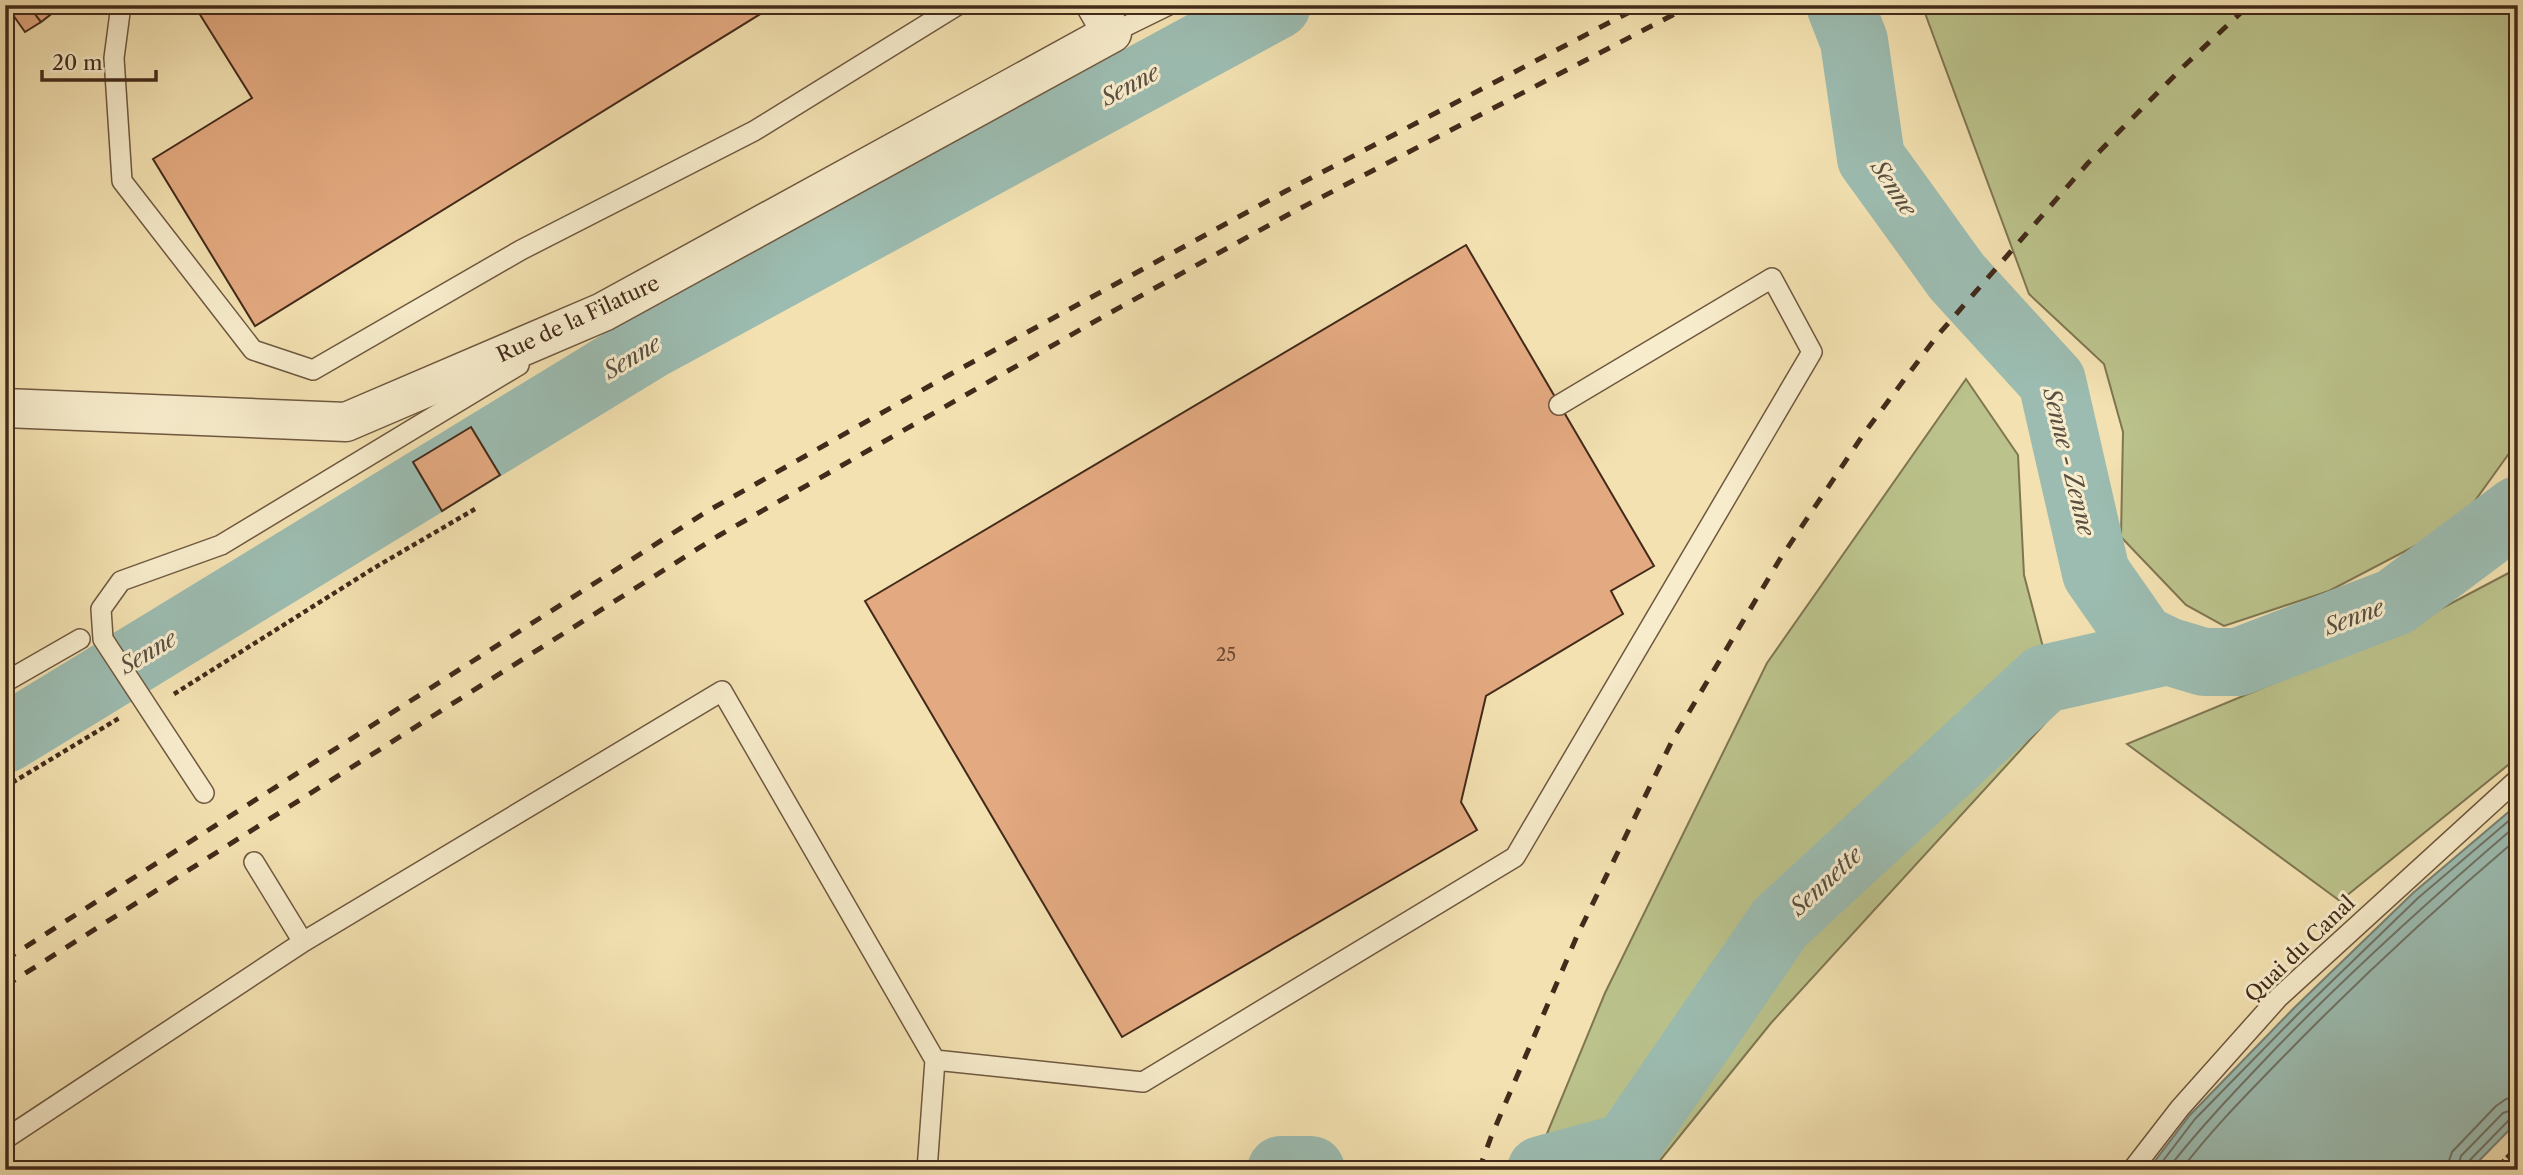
<svg xmlns="http://www.w3.org/2000/svg" width="2523" height="1175" viewBox="0 0 2523 1175" font-family="'Libre Caslon Text',serif">
  <rect width="100%" height="100%" fill="#f3e1b1"/>
  <filter id="stains"><feTurbulence type="fractalNoise" baseFrequency=".00286" numOctaves="4"/><feColorMatrix values="0 0 0 0 .2 0 0 0 0 .09 0 0 0 0 .02 0 0 0 .5 -.17"/></filter>
  <radialGradient id="worn" r=".72"><stop offset=".6" stop-color="#630" stop-opacity="0"/><stop offset="1" stop-color="#630" stop-opacity=".3"/></radialGradient>
  <!-- green -->
  <path fill="#bbc28b" stroke="#7f7652" stroke-width="2" d="M1922 5H2518V441L2459 523 2329 591 2224 626 2186 605 2121 537 2123 432 2104 364 2029 294Z
    M1966 379 2018 455 2024 575 2059 708 1771 1023 1658 1163 1631 1170H1532L1605 993 1767 663Z
    M2518 568V757L2340 901 2127 744 2395 633Z"/>
  <!-- water -->
  <path fill="#9cbcb1" stroke="#788275" stroke-width="2" d="M2518 804V1121L2470 1170H2148L2190 1115 2293 1009 2413 893Z"/>
  <g fill="none" stroke-linecap="round" stroke-linejoin="round">
    <!-- shore -->
    <path stroke="#707366" stroke-width="2" d="M2156 1170 2195 1119 2298 1014 2418 898 2518 813
      M2167 1170C2202 1125 2239 1087 2278 1046 2354 968 2435 895 2518 824
      M2181 1170C2212 1129 2248 1093 2284 1056 2359 979 2437 907 2518 838
      M2446 1170 2452 1152 2496 1106 2506 1099 2518 1097
      M2457 1170 2461 1156 2503 1113 2518 1108
      M2466 1170 2468 1162 2510 1119 2518 1117"/>
    <!-- river -->
    <path stroke="#9cbcb1" stroke-width="68" d="M1840 5 1854 41 1871 158 1957 277 2052 381 2096 573 2142 639 2167 651 2204 662H2238L2395 602 2518 510
      M5 739 652 344 1277 5
      M1281 1170H1311
      M1541 1170 1626 1147 1780 923 2044 679 2167 651"/>
  </g>
  <!-- building -->
  <path fill="#e3a980" stroke="#432a1a" stroke-width="2" d="M6 5H28L41 22 25 32Z
    M28 5H63L41 22Z
    M194 5H775L255 326 153 159 252 98Z
    M1466 245 1654 566 1611 591 1623 614 1486 696 1461 802 1477 830 1122 1037 865 601Z
    M471 427 500 475 442 511 413 462Z"/>
  <g fill="none" stroke-linecap="round" stroke-linejoin="round">
    <!-- lane casing -->
    <g stroke="#6f5840" stroke-width="22">
      <path id="lane" d="M121 5 114 58 122 181 253 350 313 370 521 250 754 131 958 5
        M1112 33 1169 5
        M5 682 80 639
        M204 793 103 639 101 609 121 581 221 545 519 365
        M254 862 303 942
        M935 1060 1143 1082 1515 857 1812 352 1772 278 1559 405
        M5 1139 303 942 722 691 935 1060 927 1170
        M2132 1170 2180 1108 2279 997 2518 779"/>
    </g>
    <!-- street casing -->
    <g stroke="#6f5840" stroke-width="41">
      <path id="street" d="M5 408 346 422 603 312 1112 33 1096 5"/>
    </g>
    <!-- path -->
    <path stroke="#432a1a" stroke-width="4.5" stroke-dasharray="5 3.5" stroke-linecap="butt" d="M174 694 374 568 475 509
      M5 787 121 717
      M2495 1170 2518 1146"/>
    <!-- lane -->
    <use href="#lane" stroke="#f7eccc" stroke-width="19"/>
    <!-- street -->
    <use href="#street" stroke="#f7eccc" stroke-width="38"/>
    <!-- rail -->
    <path stroke="#432a1a" stroke-width="5" stroke-dasharray="12 12" stroke-linecap="butt" d="M5 960 706 512 949 375 1286 191 1643 5
      M5 986 718 536 1106 315 1293 212 1692 5
      M1479 1170 1491 1137 1577 936 1673 739 1780 559 1865 432 1937 336 2088 163 2184 66 2249 5"/>
  </g>
  <g text-anchor="middle" stroke-width="6" stroke-linejoin="round" paint-order="stroke">
    <!-- number labels -->
    <g font-size="18" fill="#6b4a34">
      <text x="1226" y="661">25</text>
    </g>
    <!-- street labels -->
    <g font-size="21" fill="#432a1a" stroke="#f7eccc">
      <text transform="translate(578 319) rotate(-25)" y="7">Rue de la Filature</text>
      <text transform="translate(2300 949) rotate(-44)" y="7">Quai du Canal</text>
    </g>
    <!-- water labels -->
    <g font-size="23" font-style="italic" fill="#594e40" stroke="#f7eccc">
      <text transform="translate(1130 85) rotate(-28)" y="8">Senne</text>
      <text transform="translate(1894 188) rotate(56)" y="8">Senne</text>
      <text transform="translate(632 357) rotate(-31)" y="8">Senne</text>
      <text transform="translate(2069 462) rotate(76)" y="8">Senne - Zenne</text>
      <text transform="translate(2354 617) rotate(-21)" y="8">Senne</text>
      <text transform="translate(148 652) rotate(-31)" y="8">Senne</text>
      <text transform="translate(1826 881) rotate(-43)" y="8">Sennette</text>
    </g>
  </g>
  <!-- margin -->
  <rect width="2523" height="1175" fill="none" stroke="#f3e1b1" stroke-width="28"/>
  <rect x="7" y="7" width="2509" height="1161" fill="none" stroke="#432a1a" stroke-width="3.5"/>
  <rect x="14" y="14" width="2495" height="1147" fill="none" stroke="#432a1a" stroke-width="2"/>
  <!-- scale -->
  <path d="M42 70v10h114v-10" fill="none" stroke="#432a1a" stroke-width="3.5"/>
  <text x="52" y="70" font-size="21" fill="#432a1a" stroke="#f7eccc" stroke-width="5" paint-order="stroke">20 m</text>
  <rect width="100%" height="100%" filter="url(#stains)"/>
  <rect width="100%" height="100%" fill="url(#worn)"/>
</svg>
